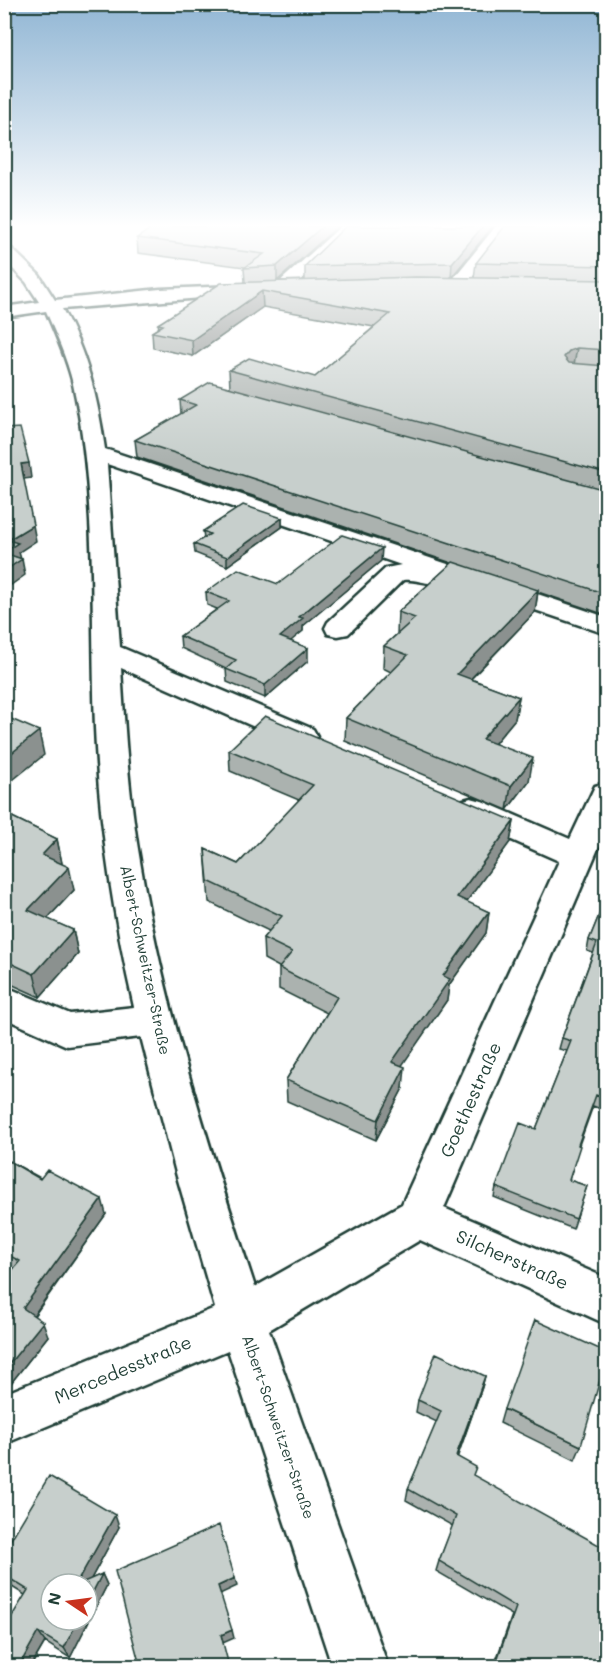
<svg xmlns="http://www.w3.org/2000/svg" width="611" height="1671" viewBox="0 0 611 1671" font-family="Mali,sans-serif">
  <rect width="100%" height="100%" fill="#fff"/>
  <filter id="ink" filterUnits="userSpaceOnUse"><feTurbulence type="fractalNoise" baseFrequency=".0167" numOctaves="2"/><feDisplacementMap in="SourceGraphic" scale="12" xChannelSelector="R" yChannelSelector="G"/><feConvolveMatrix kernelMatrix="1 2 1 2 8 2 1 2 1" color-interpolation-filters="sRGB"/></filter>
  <g filter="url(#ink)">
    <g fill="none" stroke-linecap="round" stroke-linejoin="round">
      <!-- minor casing -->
      <g stroke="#1f3d34" stroke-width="5">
        <path id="minor" d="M341 226H357L289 292H277L274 288 277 284Z
          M496 226H512L464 288H452L449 284 452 280Z
          M4 245 10 247 39 275 55 300 160 289 259 285 262 289 259 293 253 294 62 309C87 352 98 400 105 449L606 617V634L443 579 441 582C427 586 416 578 403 580L348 634 338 636 328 634 325 628 328 622 386 568 401 565 107 464 120 647 313 729 317 736 313 743 302 746 291 743 121 668C125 735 129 801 141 867 165 1010 210 1150 255 1287L402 1204 559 861 460 817 455 809 460 801 471 798 482 801 570 839 595 786 606 783V830L444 1208 606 1278V1324L420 1240 269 1330 388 1666H332L228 1350 4 1444V1394L215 1308 176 1173 141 1037 67 1046 4 1018V986L70 1014 134 1007C113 915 99 823 95 728 91 617 97 492 73 384 67 358 56 335 46 311L4 317V307L39 302 26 282 4 260Z"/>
      </g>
      <!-- minor -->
      <use href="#minor" fill="#fff" fill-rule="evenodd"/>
    </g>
    <!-- wall -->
    <path fill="#abb2af" stroke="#1f3d34" stroke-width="1.5" d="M338 226 277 281 305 280V266L493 226 451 278H474L476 263 606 226V615L538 592 535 612 471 679 519 697 515 719 495 743 529 781 507 810 345 741 346 718 391 672 383 668 384 646 397 634 398 612 452 563 137 457 135 440 181 414 180 400 230 387 229 370 315 377 374 327 263 307 193 356 153 348 152 332 159 328 158 324 245 282 244 268 245 267 138 253 137 238Z
      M282 518V527L227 566 195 553 194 544 204 538 203 531Z
      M381 561 303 626V631L290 641 308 661 265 698 227 682 226 669 181 648 180 636 217 609 207 605 206 592 278 584Z
      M229 750 514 821 510 842 466 902 489 912 486 933 449 985 447 1000 401 1066 403 1088 376 1140 287 1101 286 1080 327 1013 279 989V967L264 959 263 938 269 931 209 902 205 849 238 864 299 800 230 771Z
      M4 813 57 839 62 864 74 890 47 919 73 930 78 954 40 997 4 981Z
      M606 898V1111L593 1106 579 1145 569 1180 587 1186 573 1229 494 1197 496 1187 536 1129 567 1051 559 1049 562 1038 593 953 587 951 589 940Z
      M4 1158 106 1214 34 1316 48 1336 11 1383 4 1379V1280L13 1269 4 1264Z
      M485 1376 482 1387 457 1457 473 1475 606 1666H494L512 1615 436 1571 439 1561 453 1526 406 1500 408 1489 437 1422 416 1412 418 1400Z
      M504 1409 581 1446 575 1460 500 1423Z
      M119 1527 91 1579 102 1574 107 1585 70 1658 45 1642 31 1666 25 1595 4 1582V1551Z"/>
    <!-- shaded-wall -->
    <path fill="#8b918f" stroke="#1f3d34" stroke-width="1.5" d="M323 226H338L277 281V266Z
      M483 226H493L451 278 452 263Z
      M262 291 263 307 193 356 192 340Z
      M577 348 574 365 566 367 564 357 569 351Z
      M29 463 31 478 24 479 21 464Z
      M282 518V527L227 566V557Z
      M33 525 36 541 19 552 21 559 7 569 4 552 8 540Z
      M382 548 381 561 303 626V631L280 650V637L299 617Z
      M22 559 25 575 4 590V571Z
      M538 590 535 612 454 696 457 674Z
      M308 648V661L265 698V685Z
      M519 697 515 719 479 762 482 739Z
      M39 731 44 755 4 787V759Z
      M533 758 529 781 507 810 511 786Z
      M514 821 510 842 454 919 457 897Z
      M57 839 62 863 47 879 42 855Z
      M69 867 74 890 33 934 28 910Z
      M489 912 486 933 449 985 447 1000 390 1083 392 1062 443 976Z
      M73 930 78 954 40 997 34 974Z
      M405 1067 403 1088 376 1140 378 1120Z
      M102 1199 106 1214 28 1323 23 1308Z
      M43 1322 48 1336 11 1383 5 1369Z
      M485 1376 482 1387 454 1467 456 1456Z
      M115 1515 119 1527 87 1586V1584H76Z
      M102 1574 107 1585 70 1658 64 1648 78 1620H87V1603Z
      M235 1578 237 1586 220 1594 218 1586Z
      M232 1630 234 1638 223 1643 221 1635Z
      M38 1632 45 1642 31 1666H19Z"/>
    <!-- building -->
    <path fill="#c7cfcc" stroke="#1f3d34" stroke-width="1.5" d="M155 226H323L277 266 244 268 264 254 137 238Z
      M346 226H483L452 263 305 266Z
      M505 226H606V266L476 263Z
      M416 277 606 280V350L577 348 569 351 564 357 569 363 606 366V473L229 370 249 358 315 377 390 314 262 291 192 340 152 332 163 325 158 324 221 283Z
      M210 382 606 490V594L135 440 196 405 180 400Z
      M20 428 29 463 21 464 33 525 8 540 18 543 4 552V429Z
      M243 505 282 518 227 557 194 544 210 534 203 531Z
      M342 535 382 548 299 617 303 618 280 637 308 648 265 685 226 669 236 660 180 636 229 601 206 592 238 569 278 584Z
      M4 553 22 559 4 571Z
      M453 562 538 590 457 674 519 697 482 739 533 758 511 786 346 718 408 655 384 646 415 618 398 612Z
      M4 716 39 731 4 759Z
      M265 716 514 821 457 897 489 912 443 976 450 979 392 1062 405 1067 378 1120 286 1080 337 997 279 968 292 952 263 938 282 916 208 881 205 849 238 864 313 785 229 750Z
      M4 813 57 839 42 855 69 867 28 910 73 930 34 974 4 960Z
      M606 898V1099L596 1095 578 1145 580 1146 569 1180 587 1186 576 1219 496 1187 520 1123 536 1129 571 1041 562 1038 597 943 589 940Z
      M4 1158 40 1179 47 1170 102 1199 23 1308 43 1322 5 1369 4 1280 20 1261 4 1253Z
      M535 1320 606 1352V1359L581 1446 504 1409Z
      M436 1353 485 1376 456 1456 476 1467 473 1475 606 1549V1666H495L516 1607 439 1561 456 1516 408 1489 441 1411 418 1400Z
      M49 1476 115 1515 76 1584H51V1620H78L64 1648 38 1632 19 1666H4V1629L28 1590 4 1575V1551Z
      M219 1525 235 1578 218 1586 232 1630 221 1635 229 1666H158V1665L155 1666H140L115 1571Z
      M102 1574 87 1603V1584H79Z"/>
  </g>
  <!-- sky -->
  <linearGradient id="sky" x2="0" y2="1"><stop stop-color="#91b6d4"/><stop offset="0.49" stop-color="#fff"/><stop offset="1" stop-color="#fff" stop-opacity="0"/></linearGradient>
  <rect width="611" height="460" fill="url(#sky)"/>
  <g text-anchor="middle" stroke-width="5" stroke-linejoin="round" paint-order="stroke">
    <!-- street labels -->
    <g font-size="15" fill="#1f3d34" stroke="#fff">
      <text transform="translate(145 960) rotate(78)" y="5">Albert-Schweitzer-Straße</text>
      <text transform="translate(278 1427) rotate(71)" y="5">Albert-Schweitzer-Straße</text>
    </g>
    <!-- near-street labels -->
    <g font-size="18" fill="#1f3d34" stroke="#fff">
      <text transform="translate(471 1100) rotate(-66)" y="6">Goethestraße</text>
      <text transform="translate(512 1260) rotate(24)" y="6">Silcherstraße</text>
      <text transform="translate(123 1370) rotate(-23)" y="6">Mercedesstraße</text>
    </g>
  </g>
  <!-- margin -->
  <rect width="611" height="1671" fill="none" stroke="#fff" stroke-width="24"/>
  <rect x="12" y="12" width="587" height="1647" fill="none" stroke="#1f3d34" stroke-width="2" filter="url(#ink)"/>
  <!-- north arrow -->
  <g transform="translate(69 1602) rotate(283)"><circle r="28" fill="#ffffff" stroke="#a5b1ae" stroke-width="1.5"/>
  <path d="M0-4.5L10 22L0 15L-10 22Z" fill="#c8321e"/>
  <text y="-9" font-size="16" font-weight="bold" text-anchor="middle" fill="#1f3d34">N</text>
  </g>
</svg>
